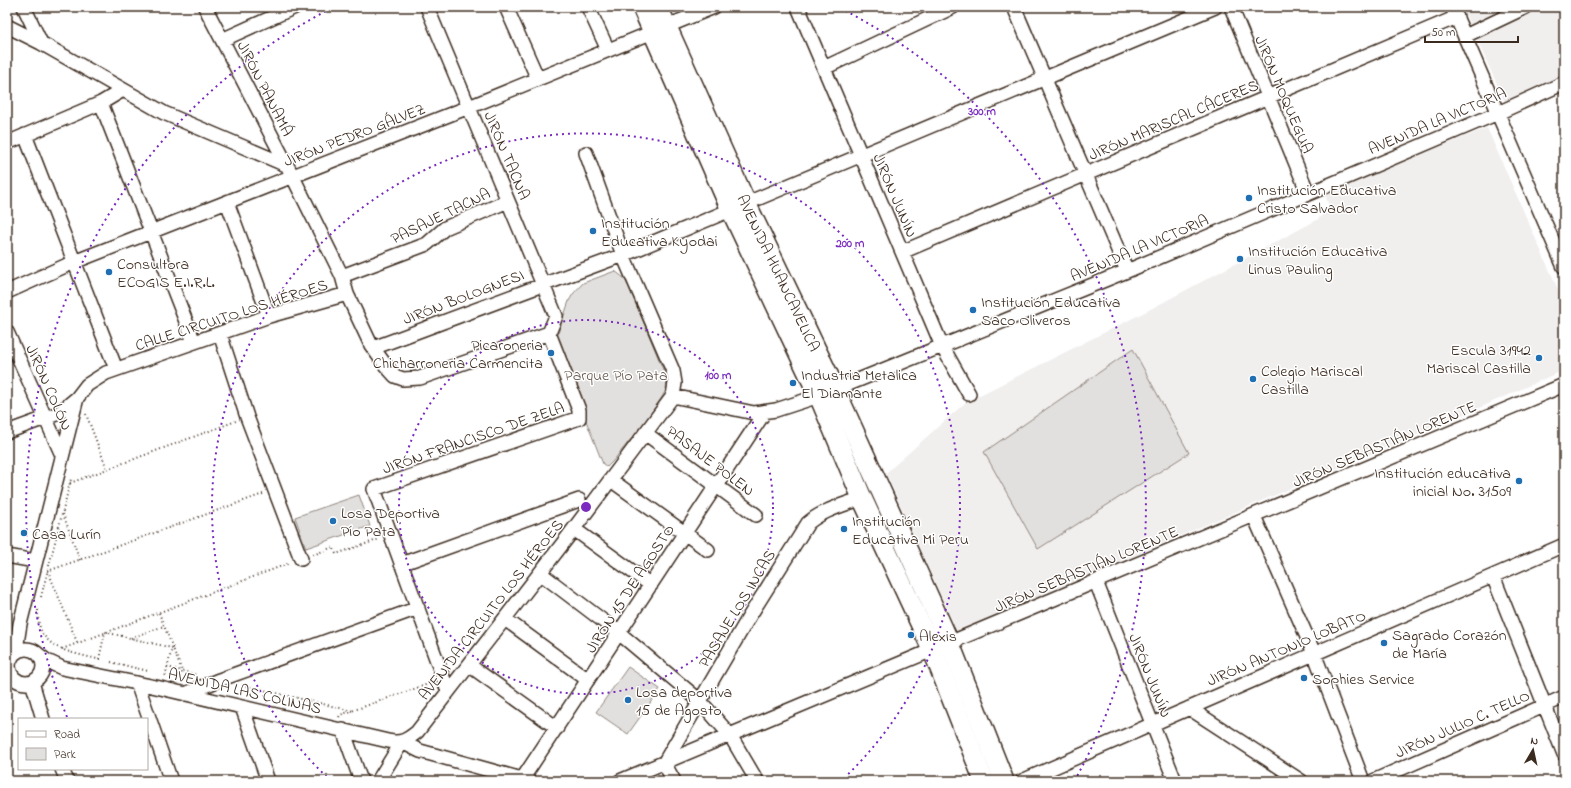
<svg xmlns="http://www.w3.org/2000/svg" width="1571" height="788" viewBox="0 0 1571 788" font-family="'Indie Flower',sans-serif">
  <rect width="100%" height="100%" fill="#fff"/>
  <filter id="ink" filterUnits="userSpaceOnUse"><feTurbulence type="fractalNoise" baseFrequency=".025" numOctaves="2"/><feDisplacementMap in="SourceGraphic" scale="8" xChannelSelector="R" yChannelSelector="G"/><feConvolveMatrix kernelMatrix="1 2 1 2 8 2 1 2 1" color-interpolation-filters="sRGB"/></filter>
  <g filter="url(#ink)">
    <!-- built -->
    <path fill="#f1efee" d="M1462 7H1564V76L1505 102Z
      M1487 128 1564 303V370L1479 408 957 631 886 473 966 402 1147 311 1317 220 1330 208 1326 198 1328 191Z"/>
    <!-- green -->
    <path fill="#e2e0de" stroke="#8e857e" d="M615 271 624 278 629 287 667 379 666 390 662 397 634 438 631 439 613 461 607 467 603 464 555 342 569 301 573 294 583 283Z
      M1133 349 1189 453 1038 549 984 452Z
      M359 495 370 526 306 548 295 517Z
      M628 667 660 689 628 734 596 712Z"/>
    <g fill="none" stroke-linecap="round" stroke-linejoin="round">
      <!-- minor casing -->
      <g stroke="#3b2a1e" stroke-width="16">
        <path id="minor" d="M24 7 41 43
          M205 7 293 177 342 276 347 294 371 345 386 366 395 376 403 379 420 378 549 333 556 316 427 7
          M506 7 538 79
          M588 7 608 50
          M798 7 942 346 969 394
          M1014 7 1127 271
          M1231 7 1308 193
          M1452 7 1564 267
          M7 26 41 43 164 113 286 165
          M1465 36 1526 7
          M222 40 295 7
          M824 68 953 7
          M101 103 194 342
          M25 135 116 369
          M7 143 101 103 123 90
          M227 202 269 316
          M902 252 1457 17
          M342 276 427 244 445 228 508 201
          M7 292 74 262 469 107 714 7
          M7 332 62 455
          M220 334 247 417 301 559
          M373 348 623 255 1215 7
          M673 396 754 413 776 410 819 396 1127 271 1498 113 1564 83
          M7 432 59 413 77 398 87 385 106 373 269 316 347 294
          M645 433 756 515
          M611 480 708 550
          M1254 516 1314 653 1363 781
          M574 529 651 585
          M7 556 35 561
          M401 564 579 500
          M540 573 619 633 700 701 730 735 757 781
          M1493 576 1564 754
          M1096 582 1175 781
          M505 619 588 680
          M9 666a17 17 0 1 1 34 0a17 17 0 1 1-34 0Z
          M39 655 47 661 62 668 156 687 388 741C401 744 407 740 417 732L567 538 673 396 675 383 673 371 623 255 586 153
          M11 659 17 643 20 624 77 398
          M469 665 557 728
          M32 682 43 719
          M137 683 171 781
          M448 691 374 489 579 418V410L549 333
          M185 694 219 680 418 608
          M242 707 268 781
          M1189 708 1301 781
          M343 730 361 781
          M402 742 420 751 529 781
          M62 769 67 781
          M378 781 402 742
          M521 781 764 413
          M620 781 1564 385
          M674 781 664 763 749 617 808 523C823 510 844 505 862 498
          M1022 781 1564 545
          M1373 781 1564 697"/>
      </g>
      <!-- highway casing -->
      <g stroke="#3b2a1e" stroke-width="22">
        <g id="highway">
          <path d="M642 7 731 210 819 396 862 498 933 651 984 781"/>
          <path id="s1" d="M658 7 746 203 835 389 950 644 1004 781"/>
        </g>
      </g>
      <!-- path -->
      <path stroke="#3b2a1e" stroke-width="2" stroke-dasharray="1 3" stroke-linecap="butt" d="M86 414 107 469
        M70 483 236 421
        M63 514 80 560
        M313 555 333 547 336 554 380 539
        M41 597 71 479
        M38 610C36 650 71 652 101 660
        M159 613 182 671 179 680
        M131 638 164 626
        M77 642 48 571 263 494
        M62 649 290 563
        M99 659 105 632 172 648 165 677
        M111 662 148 671
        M167 667 197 675
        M242 685 353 711
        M308 710 309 701
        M339 717 340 715 431 683"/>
      <!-- minor -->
      <use href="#minor" stroke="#fff" stroke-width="13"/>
      <!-- highway -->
      <use href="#highway" stroke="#fff" stroke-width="19"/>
    </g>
  </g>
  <!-- distance rings -->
  <g fill="none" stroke="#7b2cbf" stroke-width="2" stroke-dasharray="2 4">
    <circle cx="586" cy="507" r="187"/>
    <path d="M331 781A374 374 0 1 1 841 781"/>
    <path d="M67 717A560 560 0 0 1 332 8M840 8A560 560 0 0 1 1076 778"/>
  </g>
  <!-- markers -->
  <g fill="#1f6fb2" stroke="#fff" stroke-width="1.5">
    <circle cx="1249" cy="198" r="4"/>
    <circle cx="593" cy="231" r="4"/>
    <circle cx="1240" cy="259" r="4"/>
    <circle cx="109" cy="272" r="4"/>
    <circle cx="973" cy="310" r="4"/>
    <circle cx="551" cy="353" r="4"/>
    <circle cx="1539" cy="358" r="4"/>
    <circle cx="1253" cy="379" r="4"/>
    <circle cx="793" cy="383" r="4"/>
    <circle cx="1519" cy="481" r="4"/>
    <circle cx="333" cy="521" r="4"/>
    <circle cx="844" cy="529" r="4"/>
    <circle cx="24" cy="533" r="4"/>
    <circle cx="911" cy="635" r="4"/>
    <circle cx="1384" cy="643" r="4"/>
    <circle cx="1304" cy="678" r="4"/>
    <circle cx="628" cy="700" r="4"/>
  </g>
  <g text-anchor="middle" stroke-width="3" stroke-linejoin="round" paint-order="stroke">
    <!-- street labels -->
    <g font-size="16" fill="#3b2a1e" stroke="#fff">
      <text transform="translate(266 88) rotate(63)" y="6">JIRÓN PANAMÁ</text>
      <text transform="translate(1285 94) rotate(67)" y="6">JIRÓN MOQUEGUA</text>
      <text transform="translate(1173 119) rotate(-23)" y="6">JIRÓN MARISCAL CÁCERES</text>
      <text transform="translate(1437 120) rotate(-23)" y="6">AVENIDA LA VICTORIA</text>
      <text transform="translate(354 134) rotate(-21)" y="6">JIRÓN PEDRO GÁLVEZ</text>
      <text transform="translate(508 155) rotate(67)" y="6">JIRÓN TACNA</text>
      <text transform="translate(896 195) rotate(67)" y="6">JIRÓN JUNÍN</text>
      <text transform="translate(440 215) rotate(-26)" y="6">PASAJE TACNA</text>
      <text transform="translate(1139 247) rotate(-23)" y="6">AVENIDA LA VICTORIA</text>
      <text dy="6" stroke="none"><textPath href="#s1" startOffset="292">AVENIDA HUANCAVELICA</textPath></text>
      <text transform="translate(463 296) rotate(-21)" y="6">JIRÓN BOLOGNESI</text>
      <text transform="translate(231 314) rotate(-18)" y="6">CALLE CIRCUITO LOS HÉROES</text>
      <text transform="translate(50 387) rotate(66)" y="6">JIRÓN COLÓN</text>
      <text transform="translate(473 437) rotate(-19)" y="6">JIRÓN FRANCISCO DE ZELA</text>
      <text transform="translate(1384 443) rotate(-23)" y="6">JIRÓN SEBASTIÁN LORENTE</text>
      <text transform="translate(711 460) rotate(37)" y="6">PASAJE POLEN</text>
      <text transform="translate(1086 568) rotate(-23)" y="6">JIRÓN SEBASTIÁN LORENTE</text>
      <text transform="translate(629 588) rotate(-57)" y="6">JIRÓN 15 DE AGOSTO</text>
      <text transform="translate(736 608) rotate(-59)" y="6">PASAJE LOS INCAS</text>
      <text transform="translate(490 609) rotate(-52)" y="6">AVENIDA CIRCUITO LOS HÉROES</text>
      <text transform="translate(1286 647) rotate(-23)" y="6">JIRÓN ANTONIO LOBATO</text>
      <text transform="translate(1151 675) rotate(68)" y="6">JIRÓN JUNÍN</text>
      <text transform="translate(245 690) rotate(13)" y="6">AVENIDA LAS COLINAS</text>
      <text transform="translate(1462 723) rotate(-24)" y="6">JIRÓN JULIO C. TELLO</text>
    </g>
    <!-- poi labels -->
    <g font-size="16" fill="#3b2a1e" stroke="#fff" text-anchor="start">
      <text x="1257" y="195">Institución Educativa<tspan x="1257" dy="18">Cristo Salvador</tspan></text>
      <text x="601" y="228">Institución<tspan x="601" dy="18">Educativa Kyodai</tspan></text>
      <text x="1248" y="256">Institución Educativa<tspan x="1248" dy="18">Linus Pauling</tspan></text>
      <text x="117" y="269">Consultora<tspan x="117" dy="18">ECOGIS E.I.R.L.</tspan></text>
      <text x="981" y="307">Institución Educativa<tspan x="981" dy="18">Saco Oliveros</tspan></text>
      <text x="543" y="350" text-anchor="end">Picaroneria<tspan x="543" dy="18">Chicharroneria Carmencita</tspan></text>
      <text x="1531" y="355" text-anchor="end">Escula 31942<tspan x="1531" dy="18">Mariscal Castilla</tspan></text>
      <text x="1261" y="376">Colegio Mariscal<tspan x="1261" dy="18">Castilla</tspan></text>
      <text x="801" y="380">Industria Metalica<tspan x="801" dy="18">El Diamante</tspan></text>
      <text x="1511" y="478" text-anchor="end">Institución educativa<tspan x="1511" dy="18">inicial No. 31509</tspan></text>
      <text x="341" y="518">Losa Deportiva<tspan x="341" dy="18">Pío Pata</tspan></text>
      <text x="852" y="526">Institución<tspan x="852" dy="18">Educativa Mi Peru</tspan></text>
      <text x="32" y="539">Casa Lurín</text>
      <text x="1392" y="640">Sagrado Corazón<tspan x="1392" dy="18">de María</tspan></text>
      <text x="919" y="641">Alexis</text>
      <text x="1312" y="684">Sophies Service</text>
      <text x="636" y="697">Losa deportiva<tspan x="636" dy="18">15 de Agosto</tspan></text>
    </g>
    <!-- park labels -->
    <g font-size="16" fill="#65584e" stroke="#fff">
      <text x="616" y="380">Parque Pío Pata</text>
    </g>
  </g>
  <circle cx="586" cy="507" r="6" fill="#7b2cbf" stroke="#fff" stroke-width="2"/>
  <g font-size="12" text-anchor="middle" font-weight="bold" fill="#7b2cbf" stroke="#fff" stroke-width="3" stroke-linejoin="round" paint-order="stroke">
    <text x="982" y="115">300 m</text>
    <text x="850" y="247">200 m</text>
    <text x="718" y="379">100 m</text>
  </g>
  <!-- margin -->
  <rect width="1571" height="788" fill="none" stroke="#fff" stroke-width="24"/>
  <rect x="12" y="12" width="1547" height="764" fill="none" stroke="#3b2a1e" stroke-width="1.5" filter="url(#ink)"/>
  <!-- legend -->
  <rect x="18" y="718" width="130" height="52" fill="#ffffff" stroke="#b1aaa5"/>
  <rect x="26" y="731" width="20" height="6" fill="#ffffff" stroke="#b1aaa5"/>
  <text x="54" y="738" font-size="12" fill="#3b2a1e">Road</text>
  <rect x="26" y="748" width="20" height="12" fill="#e2e0de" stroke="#b1aaa5"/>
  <text x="54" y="758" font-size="12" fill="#3b2a1e">Park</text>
  <!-- north arrow -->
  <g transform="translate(1533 750) rotate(9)" stroke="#ffffff" stroke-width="3" paint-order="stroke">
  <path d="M0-3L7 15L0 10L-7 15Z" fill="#3b2a1e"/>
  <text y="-6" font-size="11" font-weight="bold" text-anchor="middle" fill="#3b2a1e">N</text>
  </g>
  <!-- scale -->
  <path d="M1425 36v6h93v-6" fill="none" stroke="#3b2a1e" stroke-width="2"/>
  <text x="1431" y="36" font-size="12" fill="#3b2a1e" stroke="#ffffff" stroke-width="3" paint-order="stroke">50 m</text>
</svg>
